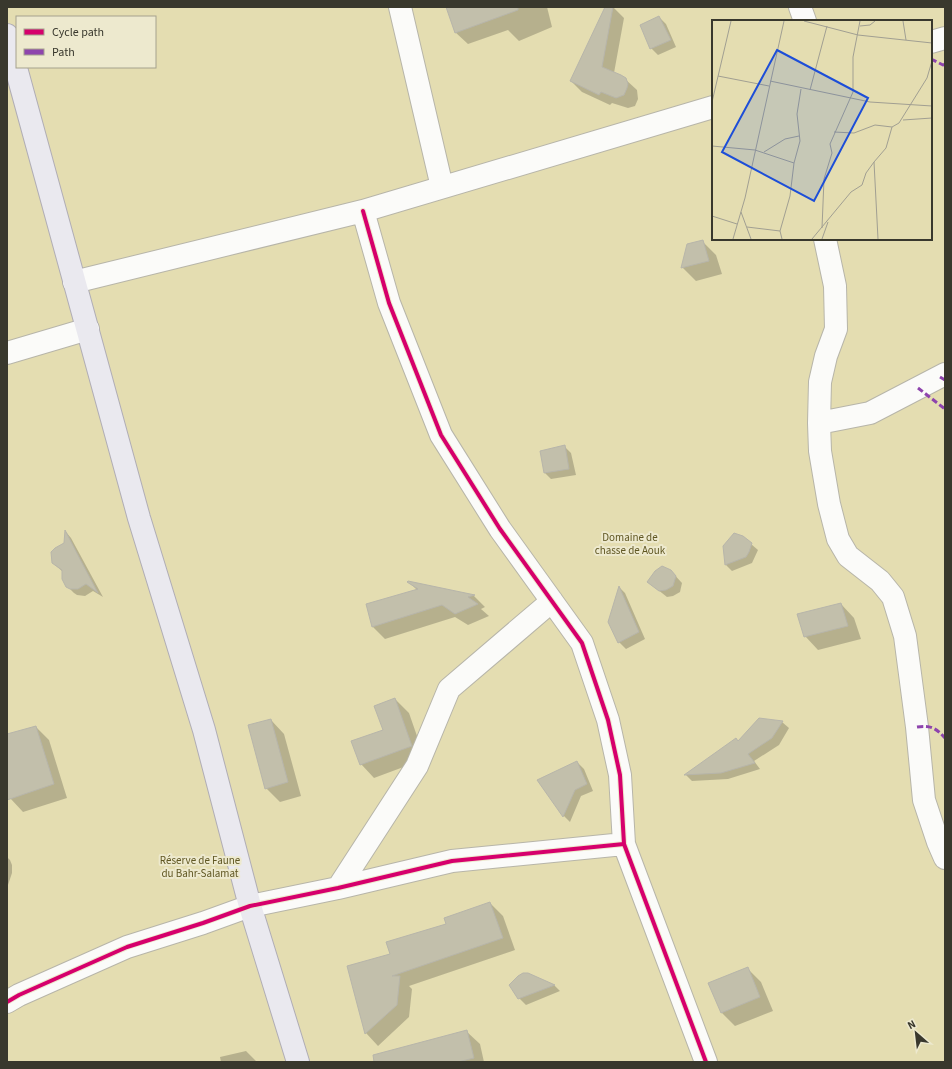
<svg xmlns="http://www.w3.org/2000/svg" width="952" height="1069" viewBox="0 0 952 1069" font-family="'Source Sans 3',sans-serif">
  <rect width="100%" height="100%" fill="#e6e4d5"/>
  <!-- green -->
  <path fill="#e4ddb1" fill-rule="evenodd" d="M7 7H945V1062H7ZM17 17H155V67H17ZM713 21H931V239H713Z"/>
  <!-- shadow -->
  <path fill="#0003" d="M447 7H547L552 27 519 41 508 30 468 44 455 32Z
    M606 7H613L624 18 614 73 625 79 637 90 638 99 635 106 628 108 612 103 610 105 582 92 571 81Z
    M659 17 666 24 676 47 658 55 651 48Z
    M702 241 716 255 722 274 696 281 682 267Z
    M565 447 571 453 576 475 551 479 545 473Z
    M66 532 71 538 103 597 93 591 85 596 77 595 74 593 67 586 63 572 53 563 65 544Z
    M751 544 758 550 752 563 732 571 726 565 724 546Z
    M670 570 682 583 680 592 673 596 667 597 648 582Z
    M409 582 474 596 485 607 481 609 489 616 468 625 455 617 385 639 373 627 367 605 417 590Z
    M619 587 625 593 645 639 626 649 619 642Z
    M841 604 854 618 861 639 818 650 805 636Z
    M395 699 409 713 425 759 374 778 361 764 385 730Z
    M271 720 284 734 301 796 280 802 266 788Z
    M782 722 789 728 779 745 754 761 760 769 728 779 692 781 686 775 736 740 738 742Z
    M36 727 49 740 67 798 23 812 10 798 7 789V735Z
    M577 762 584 769 593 791 581 796 570 822 564 816 538 780Z
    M7 857 10 860 12 865V873L7 888Z
    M490 903 503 916 515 950 409 986 412 989 409 1017 378 1046 366 1033 348 966 391 955Z
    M747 968 761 982 773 1011 735 1026 722 1013 710 984Z
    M528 974 554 985 560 991 526 1005 519 998Z
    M466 1031 480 1044 484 1062H413Z
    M246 1051 257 1062H221L220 1057Z"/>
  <!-- building -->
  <path fill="#c2bfab" stroke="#b7b5aa" d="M446 7H518V10L455 33Z
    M605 7H613L602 67 621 75 626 78 628 84 627 88 624 95 616 98 601 92 599 95 570 81Z
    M659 16 671 40 650 49 640 25Z
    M703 240 709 261 681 268 687 244Z
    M565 445 569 469 544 473 540 451Z
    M65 530 81 561 98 593 86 584 78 589H70L66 587 62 579V570L52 563 51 552 55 548 64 543Z
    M734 533 743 536 752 543 749 552 746 557 725 565 723 546Z
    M662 566 671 570 676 576 673 586 666 590 659 591 647 582 655 571Z
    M408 581 475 595 468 597 478 604 455 614 442 605 372 627 366 604 418 589 407 582Z
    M619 586 639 632 618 643 608 622Z
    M841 603 848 626 804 637 797 614Z
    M395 698 412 746 360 765 351 741 383 730 374 706Z
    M759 718 783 721 772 738 748 754 755 763 721 773 684 775 736 738 738 741Z
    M271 719 288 782 265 789 248 725Z
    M36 726 54 784 7 800V734Z
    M577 761 587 784 575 790 563 817 537 780Z
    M490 902 503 938 392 976H400L397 1005 365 1034 347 966 390 954 386 942 446 924 444 918Z
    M748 967 760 997 721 1013 708 983Z
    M523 973H528L555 985 518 999 509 985 518 976Z
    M467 1030 474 1058 458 1062H374L373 1055Z"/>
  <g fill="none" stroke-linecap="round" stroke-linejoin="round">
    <!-- street casing -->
    <g stroke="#b7b5a9" stroke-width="24">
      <path id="street" d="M400 7 442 187
        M800 7 805 21
        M931 42 945 38
        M363 211 389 303 441 435 500 529 582 643 608 720 620 775 624 844
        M825 239 835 286 836 329 826 356 820 382 819 423 820 451 829 504 838 539 848 556 880 581 893 597 905 636 917 727 924 800 938 842 945 858
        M74 282 363 211 713 107
        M7 353 88 329
        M819 423 870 413 945 374
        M338 888 417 766 449 689 552 601
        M7 1002 19 995 127 947 203 923 250 906 338 888 452 861 624 844 706 1062"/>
    </g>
    <!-- primary casing -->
    <g stroke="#b0adb5" stroke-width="24">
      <path id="primary" d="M7 35 139 518 204 730 250 906 298 1062"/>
    </g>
    <!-- street -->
    <use href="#street" stroke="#fbfbf9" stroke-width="22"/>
    <!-- primary -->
    <use href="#primary" stroke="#eae9ef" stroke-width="22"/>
    <!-- quiet -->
    <path stroke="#8e44ad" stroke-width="3" stroke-dasharray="6 3" stroke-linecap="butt" d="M931 59 943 65 945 64
      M940 377 945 380
      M918 388 945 409
      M917 727C931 725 936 728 945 738"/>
    <!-- cycleway casing -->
    <g stroke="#ede9ce" stroke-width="6">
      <path id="cycleway" d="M363 211 389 303 441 435 500 529 582 643 608 720 620 775 624 844
        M7 1002 19 995 127 947 203 923 250 906 338 888 452 861 624 844 706 1062"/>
    </g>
    <!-- cycleway -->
    <use href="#cycleway" stroke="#d6006c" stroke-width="4"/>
  </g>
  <g text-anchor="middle" stroke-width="4" stroke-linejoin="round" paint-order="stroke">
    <!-- park labels -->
    <g font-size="11" fill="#605723" stroke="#ede9ce">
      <text x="630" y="541">Domaine de<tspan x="630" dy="13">chasse de Aouk</tspan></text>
      <text x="200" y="864">Réserve de Faune<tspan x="200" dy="13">du Bahr-Salamat</tspan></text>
    </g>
  </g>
  <!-- overview -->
  <g transform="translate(712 20)">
    <rect width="220" height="220" fill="#e6e4d5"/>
    <path d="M0 1H220V219H0Z" fill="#e4ddb1"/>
    <path fill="none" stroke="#a19f92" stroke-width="1" d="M92 1 146 15 220 23M191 1 194 20M148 6 158 5 163 1M6 56 57 66M58 61 158 82 220 86M98 70 115 6M0 82 19 1M191 100 220 98M122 112 142 113 163 105 180 107 187 103 215 58 220 41M0 126 43 130 82 143 78 176 68 211M52 132 73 119 87 116M82 143 88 121 85 94 89 69M29 192 39 219M0 196 25 204M35 207 68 211 70 219M110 208 112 159 120 133 118 124 141 72V37L148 1M21 219 33 178 72 1M100 219 139 172 150 165 154 153 162 142M110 219 116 202M166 219 162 142 174 128 180 107"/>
    <path fill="#1d4ed8" fill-opacity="0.15" stroke="#1d4ed8" stroke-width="2" d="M65 30 156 78 102 181 10 132Z"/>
    <rect width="220" height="220" fill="none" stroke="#39382d" stroke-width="2"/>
  </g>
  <!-- border -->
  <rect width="952" height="1069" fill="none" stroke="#39382d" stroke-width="16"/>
  <!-- legend -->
  <rect x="16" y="16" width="140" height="52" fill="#ede9ce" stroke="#a5a28e"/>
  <rect x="24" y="29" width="20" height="6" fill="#d6006c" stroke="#a5a28e"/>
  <text x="52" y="36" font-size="12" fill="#39382d">Cycle path</text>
  <rect x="24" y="49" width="20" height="6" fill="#8e44ad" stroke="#a5a28e"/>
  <text x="52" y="56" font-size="12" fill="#39382d">Path</text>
  <!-- north arrow -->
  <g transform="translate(916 1033) rotate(332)" stroke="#ede9ce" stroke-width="3" paint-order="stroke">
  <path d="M0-3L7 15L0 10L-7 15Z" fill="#39382d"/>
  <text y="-6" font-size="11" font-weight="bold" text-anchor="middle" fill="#39382d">N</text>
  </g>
</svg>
